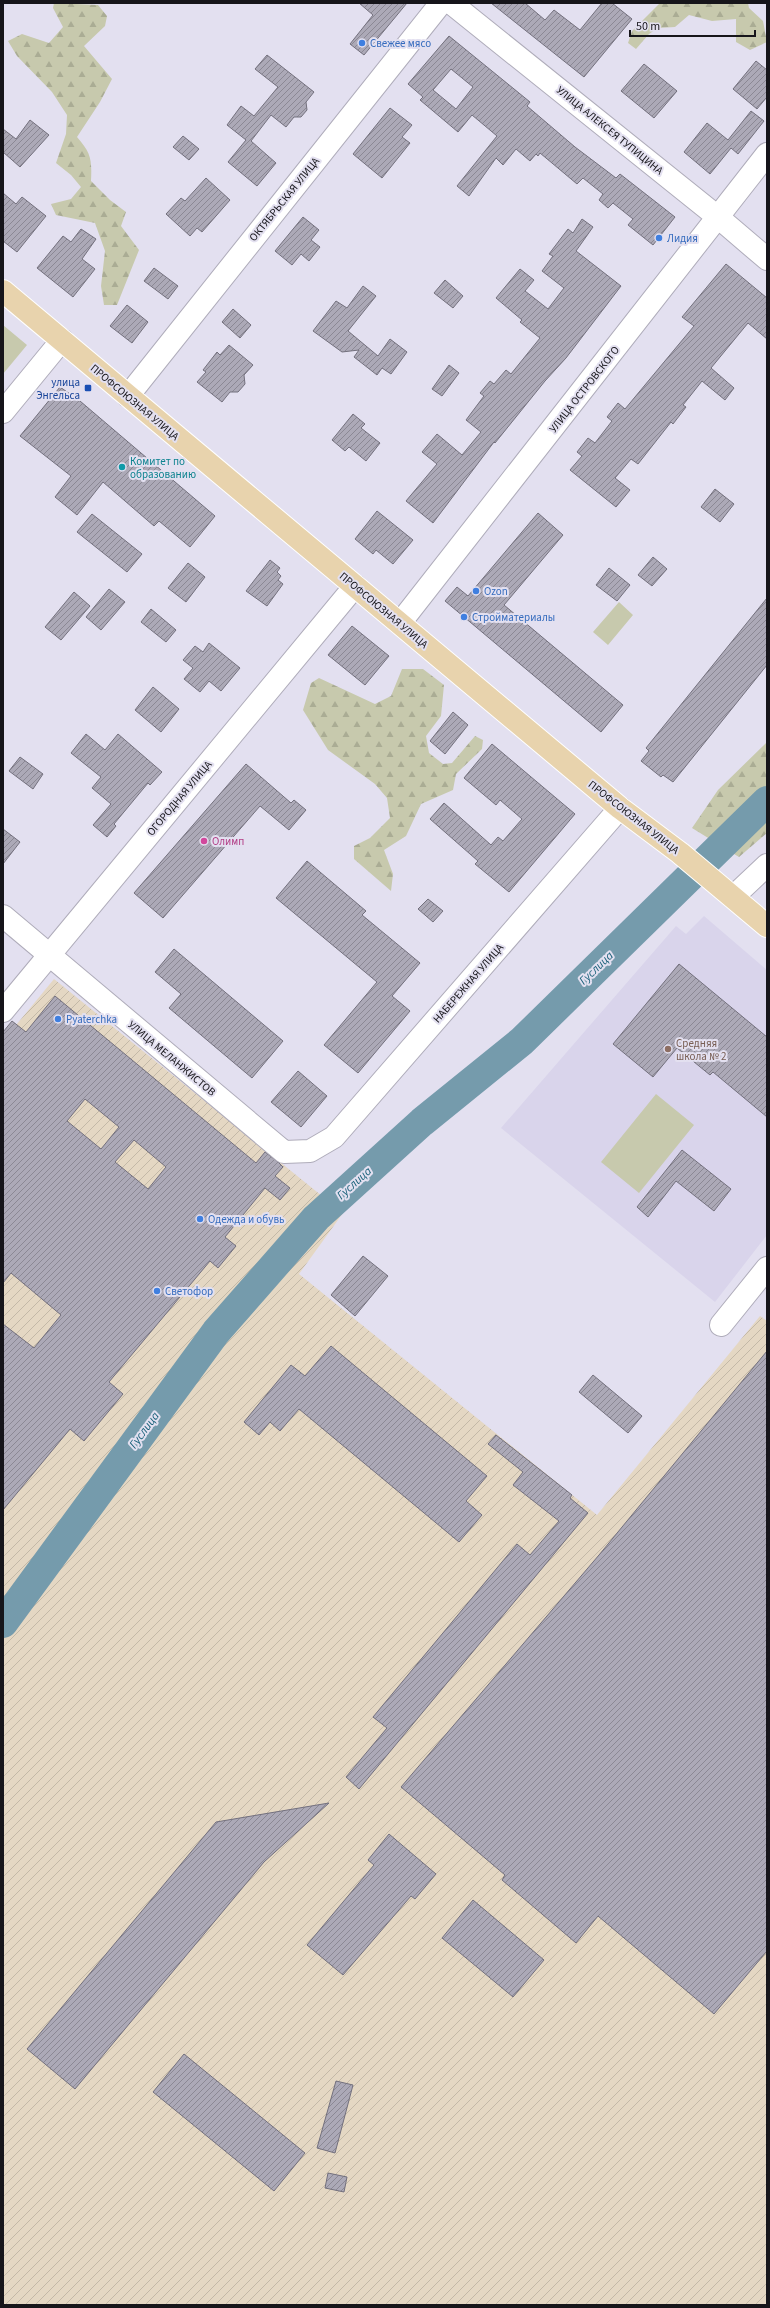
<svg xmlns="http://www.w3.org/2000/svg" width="770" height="2308" viewBox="0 0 770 2308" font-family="'Source Sans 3',sans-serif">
  <defs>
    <pattern id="industrial-furrows" width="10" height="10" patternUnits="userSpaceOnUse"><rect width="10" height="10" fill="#e4d7c3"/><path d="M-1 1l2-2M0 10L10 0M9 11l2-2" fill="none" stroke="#c3b8a7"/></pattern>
    <pattern id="forest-firs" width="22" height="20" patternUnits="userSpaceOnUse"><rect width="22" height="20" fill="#c7c9ad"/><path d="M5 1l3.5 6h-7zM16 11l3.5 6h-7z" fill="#aaac94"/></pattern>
    <pattern id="building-hatch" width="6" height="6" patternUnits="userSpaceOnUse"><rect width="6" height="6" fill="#aca9b7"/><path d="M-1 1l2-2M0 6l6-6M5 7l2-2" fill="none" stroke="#8b8894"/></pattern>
  </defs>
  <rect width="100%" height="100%" fill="#e3e0f0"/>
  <!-- industrial -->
  <path fill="url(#industrial-furrows)" d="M54 979 343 1213 299 1274 597 1515 760 1316 767 1321V2305H3V1041Z"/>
  <!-- built -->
  <path fill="#d9d4eb" d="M704 916 767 970V1235L715 1302 501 1128 676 926 686 934Z"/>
  <!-- green -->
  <path fill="#c7c9ad" d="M3 325 27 345 3 374Z
    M619 602 633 615 608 645 593 632Z
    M656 1094 694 1125 639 1193 601 1162Z"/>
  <!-- forest -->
  <path fill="url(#forest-firs)" d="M54 3 98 5 107 16 105 26 84 46 112 79 100 102 77 137C91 153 92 159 91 181L110 200 126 212 121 226 139 250 117 305H104L101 286 105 251 95 223 56 215 51 204 71 199 81 187 71 175 56 163 66 134 67 115 52 92 17 56 8 41 22 34 49 43 63 27 53 8Z
    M660 3H748L749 8 763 21 767 42 750 50 736 42V19L712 21 689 15 675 27 658 28 649 34 636 49 628 43 632 31Z
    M402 669H423L444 685 441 716 426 736 429 753 443 764 452 763 475 736 483 740 482 749 456 774 453 790 421 804 406 836 384 850 393 874 391 891 354 859V846L370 838 390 818 387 798 375 784 328 750 303 710 311 683 319 678 375 704 391 696Z
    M767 742V833L739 857 692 828 718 790Z"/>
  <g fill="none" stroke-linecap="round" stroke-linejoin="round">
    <!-- river -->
    <path stroke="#759bac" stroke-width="30" d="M3 1623 216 1332 316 1218 422 1122 522 1041 767 801"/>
  </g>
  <!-- building -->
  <path fill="url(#building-hatch)" stroke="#73707d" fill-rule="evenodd" d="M359 3H407L364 55 350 44 373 15Z
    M491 3H525L545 20 554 10 580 30 602 3H612L632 19 584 77Z
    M449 36 530 102 527 106 575 147 616 178 620 174 675 217 653 245 628 225 633 219 613 203 608 208 599 200 603 194 583 178 577 184 540 153 538 156 536 154 530 161 516 149 503 165 496 158 469 196 457 186 497 136 472 115 458 132 420 100 423 97 408 84ZM451 69 473 87 456 109 433 90Z
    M267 55 314 92 306 102 307 110 301 117H294L286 127 271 115 251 141 276 163 257 186 228 162 246 140 227 125 241 106 254 116 278 87 255 69Z
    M756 61 767 70V97L757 109 733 89Z
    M644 64 677 91 654 118 621 91Z
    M390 108 412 125 402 137 410 143 382 178 353 154Z
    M751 111 764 121 738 154 731 148 710 174 684 152 707 123 728 140Z
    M30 120 49 135 20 167 3 152V129L16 139Z
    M183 136 199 149 189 160 173 147Z
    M206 178 230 200 202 232 197 228 190 236 166 214 181 198 185 201Z
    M3 193 16 204 22 197 46 216 17 252 3 241Z
    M303 217 319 230 311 240 320 247 309 261 301 254 292 265 275 251Z
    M582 219 593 227 576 251 621 286 566 358 545 381 495 443 494 442 433 523 406 501 437 464 422 452 437 434 462 455 481 432 466 420 484 396 480 393 490 381 494 384 506 370 511 374 540 338 520 322 522 320 496 298 520 269 534 280 525 291 548 309 564 288 542 271 553 256 549 254 568 229 573 233Z
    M81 229 96 239 82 259 95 269 73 297 37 268 63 236 71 242Z
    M726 264 767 298V339L748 323 711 368 734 388 725 400 702 381 683 405 686 407 673 424 671 422 638 464 631 459 615 478 630 490 616 507 570 470 582 456 577 452 588 438 595 443 612 421 607 417 618 403 625 409 694 326 682 317Z
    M154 268 178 286 168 299 144 281Z
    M445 280 463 296 453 308 434 293Z
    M363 286 376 296 348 331 378 356 390 339 407 352 391 374 382 368 377 375 354 357 359 350 342 352 313 331 336 301 347 308Z
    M127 305 148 322 132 343 110 326Z
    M233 309 251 325 240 338 222 322Z
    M229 345 253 365 244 375 245 384 238 392H230L222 402 197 382 206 372 203 370 217 352 220 355Z
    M449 365 459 373 442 396 432 389Z
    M60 387 80 401 215 516 190 547 159 521 154 526 103 482 77 515 55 497 71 476 20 436Z
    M353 414 365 424 361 428 380 443 366 461 349 447 345 451 332 440Z
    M715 489 734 504 720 522 701 507Z
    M377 511 413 540 393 564 376 550 373 554 355 539Z
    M538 513 563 535 504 605 623 705 601 732 445 601 457 587 468 596Z
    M92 514 142 554 127 572 77 532Z
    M653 557 667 569 652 586 638 575Z
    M270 560 280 568 277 572 281 576 278 580 283 584 267 606 246 591Z
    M188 563 205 577 186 602 168 588Z
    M609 568 630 585 617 601 596 585Z
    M109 589 125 602 101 630 86 617Z
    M74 592 90 606 61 640 45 627Z
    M767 598V665L673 782 663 775 661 777 641 761 649 751 646 748Z
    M151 609 176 630 166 642 141 622Z
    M352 626 389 656 365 685 328 655Z
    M209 643 240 668 221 691 209 681 200 692 184 679 193 668 183 660 195 646 203 652Z
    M153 687 179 709 161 732 135 710Z
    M453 712 468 725 445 754 430 741Z
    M86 734 105 750 118 734 162 772 150 785 148 783 114 824 116 826 107 837 93 825 111 804 92 788 101 777 71 753Z
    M492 744 575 814 509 892 475 864 478 861 430 819 444 803 491 845 498 837 503 841 522 819 500 800 496 805 464 778Z
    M20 757 43 774 33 789 9 771Z
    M246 764 291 803 294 800 306 810 289 830 260 806 163 918 134 893Z
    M3 829 20 842 3 864Z
    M307 861 366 911 362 915 420 963 392 996 410 1011 358 1073 324 1045 377 982 276 898Z
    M428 899 443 911 433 922 418 909Z
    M174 949 283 1041 252 1078 169 1008 181 994 155 972Z
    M679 964 767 1037V1117L713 1072 710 1075 677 1048 653 1077 613 1044Z
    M55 996 256 1163 265 1152 278 1162 283 1167 275 1176 290 1188 280 1200 265 1188 225 1237 236 1246 218 1268 210 1261 109 1382 123 1394 84 1441 70 1429 3 1510V1324L34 1348 61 1315 11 1273 3 1283V1032L12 1021 26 1032ZM85 1099 119 1127 101 1149 67 1121ZM134 1140 166 1167 148 1189 115 1162Z
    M298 1071 327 1096 301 1127 271 1102Z
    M682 1150 731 1189 714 1211 676 1181 648 1217 637 1207Z
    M363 1256 388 1276 355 1316 331 1295Z
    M331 1346 487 1476 466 1501 482 1515 459 1542 299 1409 280 1431 270 1422 259 1435 244 1422 291 1365 305 1376Z
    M767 1351V1951L714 2014 598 1916 576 1943 502 1880 505 1875 401 1787 599 1555Z
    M593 1375 642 1416 628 1433 579 1392Z
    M496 1435 572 1495 570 1498 588 1513 359 1789 346 1777 387 1728 373 1717 517 1544 530 1555 559 1521 513 1485 523 1472 488 1444Z
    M329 1803 264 1862 75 2089 27 2049 216 1822Z
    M389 1834 436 1874 415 1899 411 1896 343 1975 307 1945 374 1865 368 1860Z
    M473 1900 544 1960 513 1997 442 1938Z
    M184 2054 305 2153 274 2191 153 2092Z
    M336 2081 353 2085 335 2153 317 2148Z
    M328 2173 347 2177 344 2192 325 2188Z"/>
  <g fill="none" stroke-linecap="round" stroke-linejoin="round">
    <!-- minor casing -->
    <g stroke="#afacba" stroke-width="24">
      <path id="minor" d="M451 3 719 218 767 259
        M128 396 441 3
        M3 412 62 340
        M400 623 767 154
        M733 897 767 865
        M3 916 284 1152 310 1151 334 1137 620 808
        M3 1011 355 586
        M721 1325 767 1268"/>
    </g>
    <!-- major casing -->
    <g stroke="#fff" stroke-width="24">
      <path id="major" d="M3 291 620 808 680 853 767 926"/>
    </g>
    <!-- minor -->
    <use href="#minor" stroke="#fff" stroke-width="22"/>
    <!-- major -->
    <use href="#major" stroke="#e8d3ad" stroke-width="22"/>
  </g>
  <!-- markers -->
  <g fill="#3f7fe0" stroke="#e3e0f0" stroke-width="1.5">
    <circle cx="362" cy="43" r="4"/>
    <circle cx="659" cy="238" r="4"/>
    <circle cx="476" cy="591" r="4"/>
    <circle cx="464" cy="617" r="4"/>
    <circle cx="58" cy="1019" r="4"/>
    <circle cx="200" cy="1219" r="4"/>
    <circle cx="157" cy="1291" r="4"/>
  </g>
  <rect fill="#1a4fb4" stroke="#e3e0f0" stroke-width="1.5" x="84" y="384" width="8" height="8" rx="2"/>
  <circle fill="#0f9aa8" stroke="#e3e0f0" stroke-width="1.5" cx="122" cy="467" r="4"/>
  <circle fill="#d1479c" stroke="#e3e0f0" stroke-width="1.5" cx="204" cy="841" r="4"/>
  <circle fill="#8d6e63" stroke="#e3e0f0" stroke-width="1.5" cx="668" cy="1049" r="4"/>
  <g text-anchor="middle" stroke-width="4" stroke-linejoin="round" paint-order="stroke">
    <!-- shop labels -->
    <g font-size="11" fill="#366cbe" stroke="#e3e0f0" text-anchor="start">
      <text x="370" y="47">Свежее мясо</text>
      <text x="667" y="242">Лидия</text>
      <text x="484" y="595">Ozon</text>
      <text x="472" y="621">Стройматериалы</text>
      <text x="66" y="1023">Pyaterchka</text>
      <text x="208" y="1223">Одежда и обувь</text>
      <text x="165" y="1295">Светофор</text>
    </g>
    <!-- street labels -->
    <g font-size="11" fill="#16151a" stroke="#e3e0f0">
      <text transform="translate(610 130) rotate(39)" y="4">УЛИЦА АЛЕКСЕЯ ТУПИЦИНА</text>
      <text transform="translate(284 199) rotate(-51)" y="4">ОКТЯБРЬСКАЯ УЛИЦА</text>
      <text transform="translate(584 389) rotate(-52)" y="4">УЛИЦА ОСТРОВСКОГО</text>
      <text transform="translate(135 402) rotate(40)" y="4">ПРОФСОЮЗНАЯ УЛИЦА</text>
      <text transform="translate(384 610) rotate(40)" y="4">ПРОФСОЮЗНАЯ УЛИЦА</text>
      <text transform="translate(179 798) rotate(-50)" y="4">ОГОРОДНАЯ УЛИЦА</text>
      <text transform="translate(634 817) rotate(38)" y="4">ПРОФСОЮЗНАЯ УЛИЦА</text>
      <text transform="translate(468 983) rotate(-49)" y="4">НАБЕРЕЖНАЯ УЛИЦА</text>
      <text transform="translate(172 1058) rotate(40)" y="4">УЛИЦА МЕЛАНЖИСТОВ</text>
    </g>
    <!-- transit labels -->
    <g font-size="11" fill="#164399" stroke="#e3e0f0" text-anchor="end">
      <text x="80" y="386">улица<tspan x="80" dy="13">Энгельса</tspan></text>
    </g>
    <!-- culture labels -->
    <g font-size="11" fill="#0d838f" stroke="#e3e0f0" text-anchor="start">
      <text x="130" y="465">Комитет по<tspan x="130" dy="13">образованию</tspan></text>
    </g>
    <!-- hotel labels -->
    <g font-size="11" fill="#b23c85" stroke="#e3e0f0" text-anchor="start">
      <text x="212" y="845">Олимп</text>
    </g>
    <!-- education labels -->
    <g font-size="11" fill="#785e54" stroke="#e3e0f0" text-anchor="start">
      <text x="676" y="1047">Средняя<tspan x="676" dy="13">школа № 2</tspan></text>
    </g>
    <!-- water labels -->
    <g font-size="12" font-style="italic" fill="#186079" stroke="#e3e0f0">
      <text transform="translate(596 968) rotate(-44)" y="4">Гуслица</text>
      <text transform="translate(354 1183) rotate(-42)" y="4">Гуслица</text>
      <text transform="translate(144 1430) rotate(-54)" y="4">Гуслица</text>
    </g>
  </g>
  <!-- border -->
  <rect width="770" height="2308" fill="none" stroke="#16151a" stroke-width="8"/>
  <!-- scale -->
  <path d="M630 30v6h125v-6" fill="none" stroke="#16151a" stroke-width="2"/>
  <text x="636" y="30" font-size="12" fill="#16151a" stroke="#e3e0f0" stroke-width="3" paint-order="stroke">50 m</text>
</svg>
